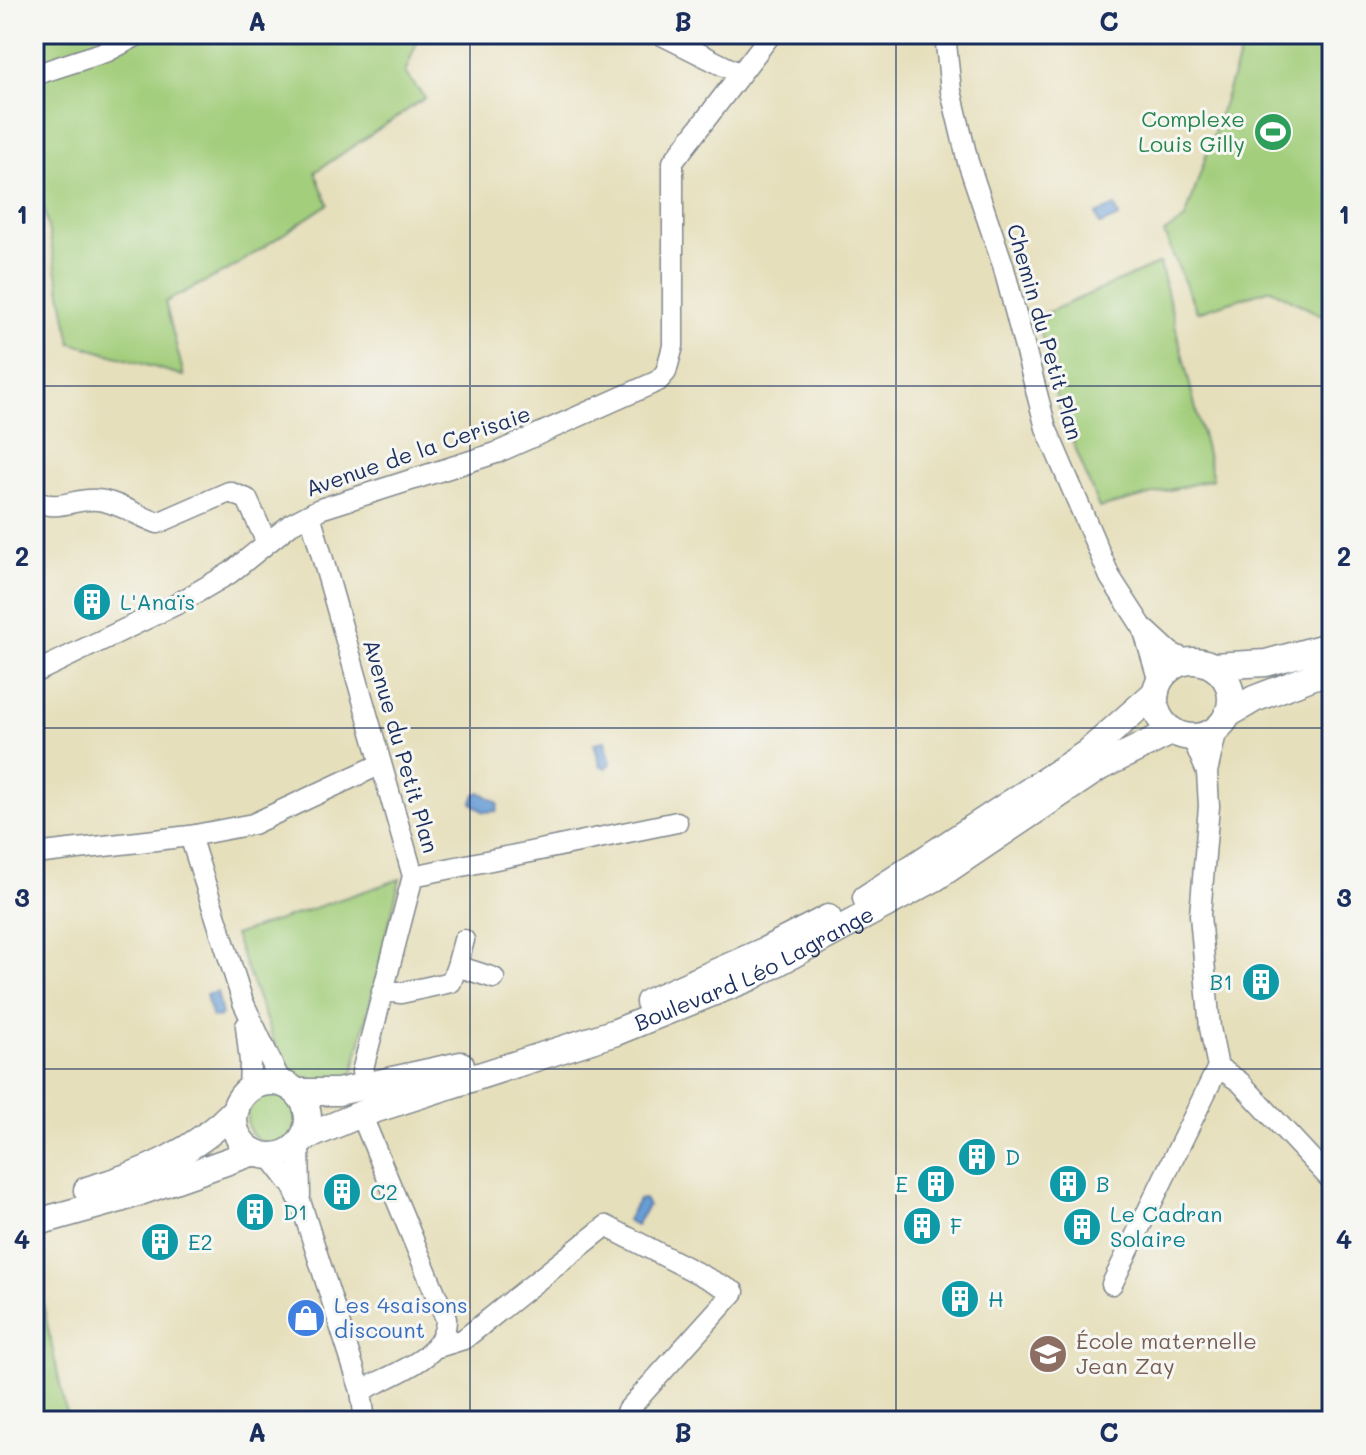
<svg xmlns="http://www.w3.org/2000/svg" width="1366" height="1455" viewBox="0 0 1366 1455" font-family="Mali,sans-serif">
  <rect width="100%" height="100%" fill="#f6f6f2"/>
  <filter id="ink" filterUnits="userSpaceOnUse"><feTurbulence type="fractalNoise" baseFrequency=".0125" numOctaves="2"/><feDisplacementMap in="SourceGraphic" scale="16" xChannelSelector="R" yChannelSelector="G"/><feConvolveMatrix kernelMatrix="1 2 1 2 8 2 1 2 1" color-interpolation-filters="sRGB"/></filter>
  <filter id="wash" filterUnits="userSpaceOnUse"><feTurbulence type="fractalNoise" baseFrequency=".006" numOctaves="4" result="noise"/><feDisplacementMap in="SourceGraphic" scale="32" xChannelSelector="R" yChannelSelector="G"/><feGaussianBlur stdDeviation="1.8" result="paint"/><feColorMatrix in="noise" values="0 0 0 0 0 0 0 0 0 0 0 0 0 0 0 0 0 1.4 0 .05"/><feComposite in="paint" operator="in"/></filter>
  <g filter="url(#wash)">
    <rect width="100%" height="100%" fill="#e6dfbb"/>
    <!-- green -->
    <path fill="#a3ce7b" stroke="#5f7e6c" stroke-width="2" d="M34 34H420L405 73 425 98 315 172 328 204 234 267 165 302 184 376 71 343 40 188 34 186Z
      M1250 34H1332V321L1271 289 1197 312 1164 233 1185 219 1243 45Z
      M1160 263 1213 479 1099 508 1058 404 1037 317Z
      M400 879 352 1077 319 1082 299 1077 281 1060 234 935Z
      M247 1119a25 25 0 1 1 50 0a25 25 0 1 1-50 0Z
      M34 1262 66 1413V1421H34Z"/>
    <!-- water -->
    <path fill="#689dd5" stroke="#42669a" stroke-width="2" d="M1115 206 1119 217 1100 225 1096 214Z
      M605 741 611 763 606 768 600 765 594 743Z
      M480 792 498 803 497 811 484 812 472 803 475 794Z
      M217 992 222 1015 219 1018 212 1017 206 995Z
      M644 1199 648 1206 636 1225 627 1220 638 1200Z"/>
  </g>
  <g filter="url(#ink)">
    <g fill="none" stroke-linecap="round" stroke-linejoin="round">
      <!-- minor casing -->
      <g stroke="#80878c" stroke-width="23">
        <path id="minor" d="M660 34 740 74
          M945 34 951 91 968 162 1003 265 1046 428 1110 577 1143 628 1159 682
          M34 75 108 51 140 34
          M34 501C61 512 73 498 97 500 116 501 140 517 158 523L229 492 247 499 267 543
          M310 514 413 876 362 1072
          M1146 630 1171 653 1188 661
          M34 673 177 604 230 573 291 524 320 509 496 453 658 381 666 372 673 346V162L771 34
          M1217 729 1207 772 1209 806 1200 915 1210 1028 1218 1067 1240 1082 1332 1181
          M1192 737 1207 772
          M190 836 243 1002 281 1083
          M34 850 35 854 190 836 253 824 381 764
          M413 876 677 822
          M457 966 464 940
          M382 991 401 993 451 982 457 966 494 978
          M246 1026 250 1062 249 1090
          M361 1114 446 1319C446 1359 391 1374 361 1391
          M299 1143 300 1196
          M269 1156 293 1187 301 1204 361 1391 365 1421
          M1112 1284 1218 1067
          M438 1347 464 1339 606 1226 734 1292 626 1412"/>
      </g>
      <!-- major casing -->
      <g stroke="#80878c" stroke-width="29">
        <g id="major">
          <circle cx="1193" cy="699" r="38"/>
          <path d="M1213 666 1266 663 1332 645"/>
          <path d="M1227 715 1254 699 1332 669"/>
          <path d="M866 898 1087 753 1156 692"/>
          <path d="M649 1002 764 951 828 918"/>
          <circle cx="271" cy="1119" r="37"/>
          <path d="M297 1092H338L461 1065"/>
          <path id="s1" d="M302 1139 361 1114 616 1032 749 978 935 878 1100 767 1173 731"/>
          <path d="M87 1190C143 1174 195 1152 236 1109"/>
          <path d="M34 1223 120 1199 254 1152"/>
        </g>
      </g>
      <!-- minor -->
      <use href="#minor" stroke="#fff" stroke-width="20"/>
      <!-- major -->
      <use href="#major" stroke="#fff" stroke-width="26"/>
    </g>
  </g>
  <!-- grid -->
  <path fill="none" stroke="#1b2f5e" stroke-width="2" stroke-opacity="0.55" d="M470 34V1421M896 34V1421M34 386H1332M34 728H1332M34 1069H1332"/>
  <!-- icons -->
  <defs>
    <g id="stadium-disc" transform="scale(2)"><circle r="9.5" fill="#2e9e5b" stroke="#f6f6f2"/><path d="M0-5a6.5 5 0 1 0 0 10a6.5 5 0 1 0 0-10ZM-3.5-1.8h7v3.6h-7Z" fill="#fff"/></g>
    <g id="building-disc" transform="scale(2)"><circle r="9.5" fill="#0f9aa8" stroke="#f6f6f2"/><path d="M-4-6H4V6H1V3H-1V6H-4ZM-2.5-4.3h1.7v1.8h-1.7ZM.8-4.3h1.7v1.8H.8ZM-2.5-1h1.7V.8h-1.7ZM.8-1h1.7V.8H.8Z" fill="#fff"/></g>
    <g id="shop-disc" transform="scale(2)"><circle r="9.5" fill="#3f7fe0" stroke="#f6f6f2"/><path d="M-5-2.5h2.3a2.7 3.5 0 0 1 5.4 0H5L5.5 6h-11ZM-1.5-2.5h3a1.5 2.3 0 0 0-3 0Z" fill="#fff"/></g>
    <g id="school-disc" transform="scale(2)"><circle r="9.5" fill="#8d6e63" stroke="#f6f6f2"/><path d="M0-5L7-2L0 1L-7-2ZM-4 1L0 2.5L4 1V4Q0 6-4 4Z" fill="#fff"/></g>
  </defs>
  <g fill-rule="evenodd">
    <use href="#stadium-disc" x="1273" y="132"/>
    <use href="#building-disc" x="92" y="602"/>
    <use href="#building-disc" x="1261" y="982"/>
    <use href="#building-disc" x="977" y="1157"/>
    <use href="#building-disc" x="936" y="1184"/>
    <use href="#building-disc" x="1068" y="1184"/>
    <use href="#building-disc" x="342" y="1192"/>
    <use href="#building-disc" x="255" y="1212"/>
    <use href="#building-disc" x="922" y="1226"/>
    <use href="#building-disc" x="1082" y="1227"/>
    <use href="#building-disc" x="160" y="1242"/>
    <use href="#building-disc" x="960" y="1299"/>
    <use href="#shop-disc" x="306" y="1318"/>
    <use href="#school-disc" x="1048" y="1354"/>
  </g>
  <g text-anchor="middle" stroke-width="6" stroke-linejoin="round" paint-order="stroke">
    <!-- leisure labels -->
    <g font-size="22" fill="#27864d" stroke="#f6f6f2" text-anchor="end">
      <text x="1245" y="127">Complexe<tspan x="1245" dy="25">Louis Gilly</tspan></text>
    </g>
    <!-- street labels -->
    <g font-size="22" fill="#1b2f5e" stroke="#f6f6f2">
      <text transform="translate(1045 332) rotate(74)" y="8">Chemin du Petit Plan</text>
      <text transform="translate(418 451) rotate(-19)" y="8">Avenue de la Cerisaie</text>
      <text transform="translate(401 746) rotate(74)" y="8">Avenue du Petit Plan</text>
      <text dy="8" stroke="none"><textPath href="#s1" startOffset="484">Boulevard Léo Lagrange</textPath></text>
    </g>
    <!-- culture labels -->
    <g font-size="22" fill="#0d838f" stroke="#f6f6f2" text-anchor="start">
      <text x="120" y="610">L'Anaïs</text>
      <text x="1233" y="990" text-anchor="end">B1</text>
      <text x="1005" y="1165">D</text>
      <text x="908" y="1192" text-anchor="end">E</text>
      <text x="1096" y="1192">B</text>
      <text x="370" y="1200">C2</text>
      <text x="283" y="1220">D1</text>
      <text x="1110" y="1222">Le Cadran<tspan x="1110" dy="25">Solaire</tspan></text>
      <text x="950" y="1234">F</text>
      <text x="188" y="1250">E2</text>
      <text x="988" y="1307">H</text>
    </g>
    <!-- shop labels -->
    <g font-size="22" fill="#366cbe" stroke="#f6f6f2" text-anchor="start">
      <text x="334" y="1313">Les 4saisons<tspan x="334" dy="25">discount</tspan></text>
    </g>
    <!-- education labels -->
    <g font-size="22" fill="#785e54" stroke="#f6f6f2" text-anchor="start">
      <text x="1076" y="1349">École maternelle<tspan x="1076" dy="25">Jean Zay</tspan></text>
    </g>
  </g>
  <!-- margin -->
  <rect width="1366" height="1455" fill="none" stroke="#f6f6f2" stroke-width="88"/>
  <rect x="44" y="44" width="1278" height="1367" fill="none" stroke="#1b2f5e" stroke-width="3"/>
  <g font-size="26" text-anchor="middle" font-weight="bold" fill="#1b2f5e">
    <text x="257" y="31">A</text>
    <text x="683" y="31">B</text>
    <text x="1109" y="31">C</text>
    <text x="22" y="224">1</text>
    <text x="1344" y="224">1</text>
    <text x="22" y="566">2</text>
    <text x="1344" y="566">2</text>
    <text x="22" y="907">3</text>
    <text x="1344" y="907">3</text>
    <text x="22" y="1249">4</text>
    <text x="1344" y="1249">4</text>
    <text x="257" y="1442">A</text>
    <text x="683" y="1442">B</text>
    <text x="1109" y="1442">C</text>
  </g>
</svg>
